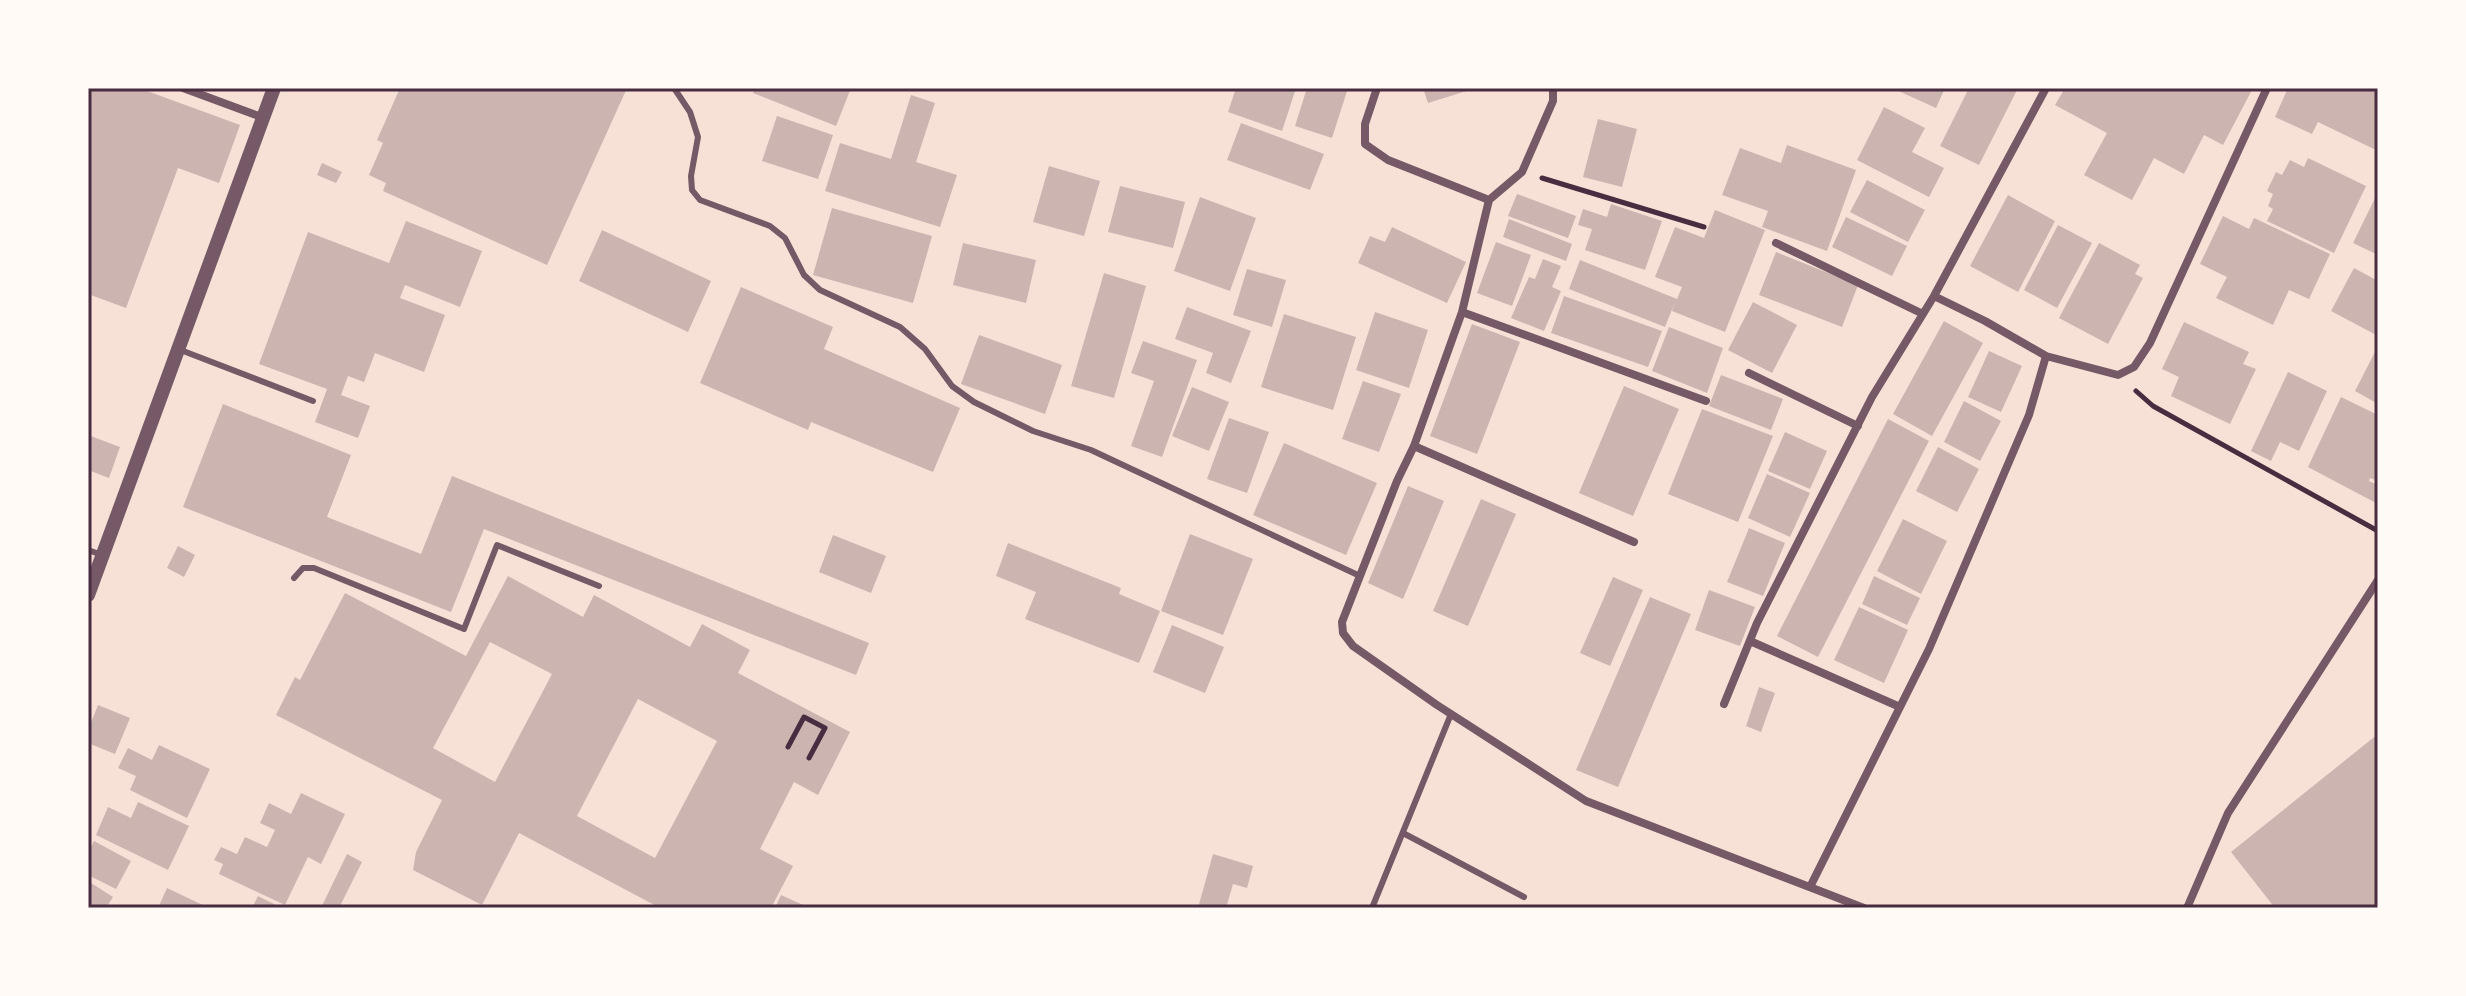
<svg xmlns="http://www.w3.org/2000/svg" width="2466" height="996" viewBox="0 0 2466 996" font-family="'Varela Round',sans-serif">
  <rect width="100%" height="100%" fill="#f7e1d7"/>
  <!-- building -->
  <path fill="#ccb4b1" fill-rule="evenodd" d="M88 88H139L240 125 219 183 178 168 126 308 88 294Z
    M400 88 429 90 430 88H627L547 265 383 191 386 183 369 175 383 143 377 140Z
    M755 88H851L836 126 753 93Z
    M1236 88H1296L1282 131 1228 112Z
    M1307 88H1348L1332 138 1295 126Z
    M1423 88H1473V89L1428 103Z
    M1892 88H1945L1936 108Z
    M1969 88H2018L1979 165 1940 146Z
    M2065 88H2253L2223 145 2204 135 2184 174 2154 158 2132 200 2084 175 2107 133 2055 105Z
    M2288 88H2378V151L2318 122 2312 134 2275 117Z
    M911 95 935 103 916 162 957 175 940 227 825 191 840 143 891 159Z
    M1884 107 1925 128 1912 152 1944 168 1929 197 1857 160Z
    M777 116 833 135 818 179 762 161Z
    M1598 119 1637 129 1622 187 1583 177Z
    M1241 123 1324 154 1310 190 1227 160Z
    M1787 145 1856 170 1827 251 1762 227 1768 211 1722 195 1740 148 1781 163Z
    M2308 158 2366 186 2334 253 2267 221 2273 209 2268 206 2273 194 2267 191 2276 172 2282 175 2290 160 2304 167Z
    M322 163 342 172 336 183 317 175Z
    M1049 166 1100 181 1084 236 1033 222Z
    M1867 180 1925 210 1908 242 1850 212Z
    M1120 186 1185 202 1173 248 1108 232Z
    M2378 192V255L2353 243Z
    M1517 194 1576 216 1568 238 1508 216Z
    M2008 195 2055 221 2018 292 1970 266Z
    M1200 197 1256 218 1230 291 1174 271Z
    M1611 204 1662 221 1645 270 1585 250 1592 229 1578 225 1583 209 1607 217Z
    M832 208 932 236 913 303 813 275Z
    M1715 210 1765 230 1725 332 1672 311 1675 302 1665 327 1569 289 1580 260 1677 299 1682 287 1655 277 1675 227 1704 238Z
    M2223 216 2249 229 2254 218 2330 254 2309 299 2289 290 2273 325 2216 298 2227 277 2200 264Z
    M1846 217 1907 246 1892 276 1832 247Z
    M1509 219 1572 244 1566 261 1503 237Z
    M406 221 482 251 460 307 405 285 400 298 445 315 424 372 375 353 364 382 348 376 341 395 370 406 358 438 315 422 327 389 259 364 308 232 389 263Z
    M2058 225 2092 243 2057 308 2024 290Z
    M1392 227 1466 262 1447 303 1358 263 1370 236 1385 242Z
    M602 230 711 281 688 332 579 281Z
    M1496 242 1531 255 1512 306 1477 293Z
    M963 243 1036 260 1026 303 953 285Z
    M2099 243 2140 265 2135 274 2143 278 2108 344 2059 318Z
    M1776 252 1858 285 1842 327 1759 295Z
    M1543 259 1561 266 1552 287 1561 291 1544 331 1511 318 1529 277 1535 279Z
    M2354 268 2378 281V336L2331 311Z
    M1247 269 1286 280 1272 327 1233 315Z
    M1104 273 1146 286 1114 398 1071 386Z
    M741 287 833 327 824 349 960 408 933 472 811 422 808 430 700 383Z
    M1564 296 1662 331 1648 367 1551 333Z
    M1753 302 1797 325 1772 373 1728 350Z
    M1187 307 1251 331 1231 383 1206 373 1213 353 1175 339Z
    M1375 312 1428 330 1409 388 1356 370Z
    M1284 314 1356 337 1333 410 1261 387Z
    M1944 321 1983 343 1932 436 1893 414Z
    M2184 322 2249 352 2243 364 2256 369 2230 424 2171 396 2179 377 2162 369Z
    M1472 324 1520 342 1477 454 1430 436Z
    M1669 327 1723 348 1707 393 1652 371Z
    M979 335 1062 365 1045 414 961 384Z
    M1143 341 1197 360 1162 457 1131 446 1154 381 1131 373Z
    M2378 346V404L2355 391Z
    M1989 351 2022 366 2001 412 1968 397Z
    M2288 372 2327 391 2299 451 2280 442 2271 461 2251 451Z
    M1721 375 1783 399 1771 430 1709 406Z
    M1363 381 1401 394 1379 452 1342 439Z
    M1624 386 1679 409 1633 516 1579 493Z
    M1192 387 1229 402 1209 451 1172 436Z
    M2341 397 2378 415V481L2370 478 2369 481 2378 485 2376 503 2308 467Z
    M1964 401 2001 421 1980 461 1944 442Z
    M223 404 351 455 327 517 421 554 452 476 869 643 856 675 484 529 451 612 183 507Z
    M1702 409 1773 436 1738 522 1668 494Z
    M1229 418 1269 432 1247 493 1207 479Z
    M1888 419 1929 441 1818 657 1777 636Z
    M1785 432 1827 451 1810 489 1768 471Z
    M88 435 120 447 109 478 88 470Z
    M1284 443 1377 483 1346 555 1253 515Z
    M1938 447 1979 469 1957 512 1916 491Z
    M1767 474 1810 493 1790 537 1748 518Z
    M1408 486 1444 501 1403 599 1368 583Z
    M1481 499 1516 514 1468 626 1433 611Z
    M1903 519 1947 541 1921 594 1877 571Z
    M1749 528 1785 543 1763 596 1727 582Z
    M1190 534 1253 559 1223 635 1161 611Z
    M833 535 886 556 871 593 819 572Z
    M1008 543 1121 588 1119 594 1160 611 1139 663 1025 619 1036 592 996 576Z
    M178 546 195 555 184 577 167 568Z
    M508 576 583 617 594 595 690 647 702 624 750 650 738 673 850 732 818 795 794 782 760 849 793 866 771 908H660L519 833 482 905 413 870 416 852 442 800 276 715 295 677 300 680 345 593 466 656ZM490 642 552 674 495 782 433 748ZM638 699 717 741 655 858 577 816Z
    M1874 576 1920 598 1907 625 1862 604Z
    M1613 577 1643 590 1610 666 1580 653Z
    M1709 590 1755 607 1740 646 1695 630Z
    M1650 597 1691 614 1618 787 1576 770Z
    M1859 607 1908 630 1884 683 1834 660Z
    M1172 625 1224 647 1205 693 1153 672Z
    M1759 687 1775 693 1761 732 1746 726Z
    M98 705 130 718 115 754 88 743V730Z
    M2378 734V908H2275L2231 852Z
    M159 745 210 769 187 818 130 790 136 776 118 768 128 748 152 760Z
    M301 793 345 814 321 864 308 857 285 905 219 874 223 864 214 860 221 847 237 854 245 837 267 847 275 830 260 823 269 803 291 814Z
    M138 802 189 826 168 870 96 835 108 807 131 818Z
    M94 841 131 861 116 889 88 875V852Z
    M347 854 362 862 339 908H321Z
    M1213 854 1253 866 1247 888 1233 884 1226 908H1198Z
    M88 881 113 897 106 908H88Z
    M167 888 209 908H158Z
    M781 895 810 908H775Z
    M258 896 282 908H252Z"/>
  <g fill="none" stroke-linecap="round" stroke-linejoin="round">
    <!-- path -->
    <path stroke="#4a2c40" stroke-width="5" d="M1542 178 1704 227
      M2136 391 2153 406 2378 531
      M788 747 804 717 825 728 809 758"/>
    <!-- service -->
    <path stroke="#755966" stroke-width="6" d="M674 88 690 112 698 137 691 176 692 190 700 200 770 226 785 238 804 275 820 290 900 327 925 349 952 386 974 402 1033 431 1091 450 1360 576
      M178 349 313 401
      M88 550 102 555
      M294 578 303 568H314L464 629 497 545 599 586
      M1403 833 1524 897
      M1372 908 1451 714"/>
    <!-- minor -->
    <path stroke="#755966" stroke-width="8" d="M183 88 264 118
      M1377 88 1365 124V144L1388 160 1489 200 1522 172 1553 101V88
      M1489 200 1462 312 1414 446 1397 481 1342 622 1343 633 1353 646 1437 705 1586 801 1864 908
      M1776 243 1923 314
      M1934 296 1985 321 2046 356
      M1462 312 1706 401
      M1749 373 1858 426
      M1414 446 1634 542
      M1750 641 1900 707
      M1724 704 1757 623 1872 397 1934 296 2046 88
      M1810 887 1929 649 2029 415 2046 356 2118 375 2134 367 2150 343 2267 88
      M2187 908 2228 813 2378 580"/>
    <!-- tertiary -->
    <path stroke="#755966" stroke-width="14" d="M88 595 274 88"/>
  </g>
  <!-- border -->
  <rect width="2466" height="996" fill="none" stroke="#fffaf5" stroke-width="180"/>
  <rect x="90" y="90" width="2286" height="816" fill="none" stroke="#4a2c40" stroke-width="3"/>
</svg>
